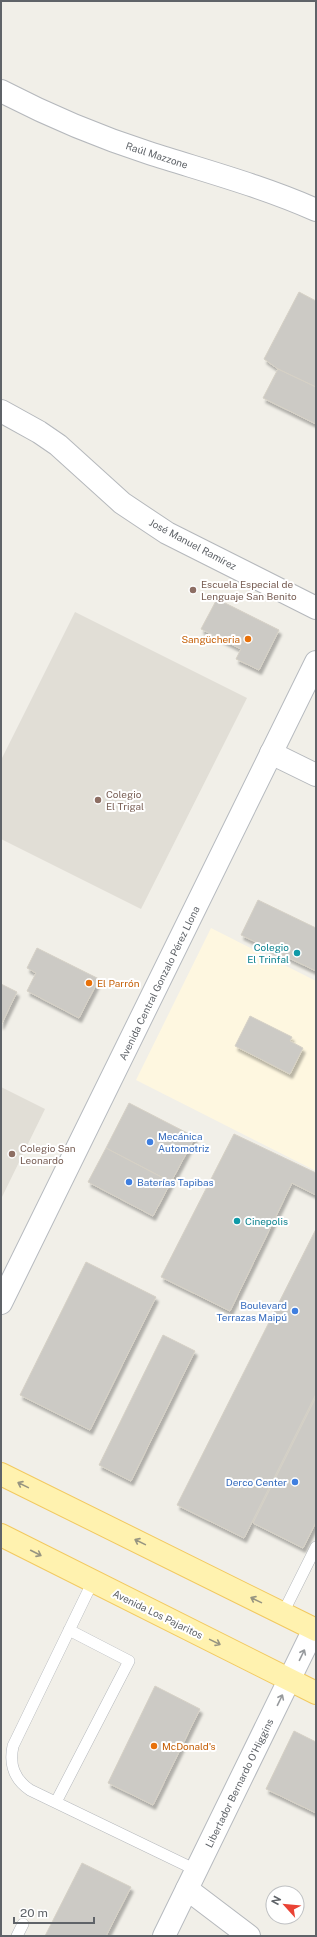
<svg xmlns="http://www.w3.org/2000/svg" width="317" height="1937" viewBox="0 0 317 1937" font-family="'Public Sans',sans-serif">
  <defs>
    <filter id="shadow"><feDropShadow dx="2.5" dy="4.5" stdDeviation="1" flood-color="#0004"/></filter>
  </defs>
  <rect width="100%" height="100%" fill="#f1efe8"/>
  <!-- commercial -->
  <path fill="#fef7e0" d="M211 928 316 981V1171L136 1080Z"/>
  <!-- education -->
  <path fill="#e1ded6" d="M75 612 247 698 141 909 1 839V760Z
    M1 1087 45 1109 1 1199Z"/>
  <!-- building -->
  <path fill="#cccac5" stroke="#d6d1c6" filter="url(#shadow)" d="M299 292 316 301V387L278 369 264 359Z
    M278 369 316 387V424L263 398Z
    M217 599 279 630 259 670 236 659 241 649 201 629Z
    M258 900 316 928V971L241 935Z
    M37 948 99 979 79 1018 27 991 36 973 27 968Z
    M1 984 17 992 1 1025Z
    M250 1016 292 1037 290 1041 303 1048 290 1074 235 1046Z
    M129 1103 195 1137 171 1182 106 1148Z
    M234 1134 316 1173V1195L292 1183 230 1311 161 1277Z
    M106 1148 171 1182 153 1216 88 1182Z
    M316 1229V1394L244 1538 177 1505Z
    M86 1262 156 1297 90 1430 20 1395Z
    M163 1335 195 1351 131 1481 99 1465Z
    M316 1397V1522L303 1548 253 1523Z
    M155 1686 200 1709 153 1805 108 1783Z
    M294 1731 316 1742V1813L266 1789Z
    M82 1863 131 1887 106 1936H45Z"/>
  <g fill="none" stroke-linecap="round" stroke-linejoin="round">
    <!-- lane casing -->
    <g stroke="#b5b8bc" stroke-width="12">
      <path id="lane" d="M93 1581 13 1746C9 1765 14 1779 30 1790L196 1870
        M283 1613 316 1547
        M56 1802 129 1661 69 1630
        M17 1936 23 1924"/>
    </g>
    <!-- street casing -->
    <g stroke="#b5b8bc" stroke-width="24">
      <path id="street" d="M1 91C49 116 99 137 149 153 205 171 262 186 316 210
        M1 411 39 432 58 445 122 503 167 533 316 608
        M271 753 316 775
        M187 1889 249 1936"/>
    </g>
    <!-- secondary casing -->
    <g stroke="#b6babf" stroke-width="24">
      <path id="secondary" d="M1 1303 316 662
        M164 1936 314 1629"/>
    </g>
    <!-- primary casing -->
    <g stroke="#f2c960" stroke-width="24">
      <path id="primary" d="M1 1474 316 1630
        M1 1535 316 1693"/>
    </g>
    <!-- lane -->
    <use href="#lane" stroke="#fff" stroke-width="11"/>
    <!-- street -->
    <use href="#street" stroke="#fff" stroke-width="22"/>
    <!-- secondary -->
    <use href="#secondary" stroke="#fff" stroke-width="22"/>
    <!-- primary -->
    <use href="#primary" stroke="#fff2af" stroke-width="22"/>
  </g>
  <!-- one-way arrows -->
  <defs><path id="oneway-shaft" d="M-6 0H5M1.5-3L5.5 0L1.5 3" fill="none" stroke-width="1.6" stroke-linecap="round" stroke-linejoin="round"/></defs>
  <g stroke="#979581">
    <use href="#oneway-shaft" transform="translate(23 1485) rotate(-154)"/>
    <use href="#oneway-shaft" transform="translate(140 1542) rotate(-154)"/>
    <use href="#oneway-shaft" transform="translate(36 1553) rotate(27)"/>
    <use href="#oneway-shaft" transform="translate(256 1600) rotate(-154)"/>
    <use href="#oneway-shaft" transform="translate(215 1642) rotate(26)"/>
  </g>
  <g stroke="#979a9d">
    <use href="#oneway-shaft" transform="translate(302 1655) rotate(-64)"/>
    <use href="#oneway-shaft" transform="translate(280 1700) rotate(-64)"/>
  </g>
  <!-- markers -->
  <g fill="#8d6e63" stroke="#fff" stroke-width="1.5">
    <circle cx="193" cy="590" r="4"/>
    <circle cx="98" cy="800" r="4"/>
    <circle cx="12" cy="1154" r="4"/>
  </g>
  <g fill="#e8710a" stroke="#fff" stroke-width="1.5">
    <circle cx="248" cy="639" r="4"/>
    <circle cx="89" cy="983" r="4"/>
    <circle cx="154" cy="1746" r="4"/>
  </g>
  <g fill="#0f9aa8" stroke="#fff" stroke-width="1.5">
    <circle cx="297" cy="953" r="4"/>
    <circle cx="237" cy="1221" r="4"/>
  </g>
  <g fill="#3f7fe0" stroke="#fff" stroke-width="1.5">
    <circle cx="150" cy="1142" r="4"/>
    <circle cx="129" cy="1182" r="4"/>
    <circle cx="295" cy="1311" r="4"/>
    <circle cx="295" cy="1482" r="4"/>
  </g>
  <g text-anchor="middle" stroke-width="4" stroke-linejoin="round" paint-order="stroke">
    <!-- street labels -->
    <g font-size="10" fill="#5f6368" stroke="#fff">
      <text transform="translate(157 155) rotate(18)" y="4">Raúl Mazzone</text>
      <text transform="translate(193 544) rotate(28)" y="4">José Manuel Ramírez</text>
      <text transform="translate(159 983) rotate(-64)" y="4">Avenida Central Gonzalo Pérez Llona</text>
      <text transform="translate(158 1614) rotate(26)" y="4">Avenida Los Pajaritos</text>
      <text transform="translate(239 1783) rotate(-64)" y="4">Libertador Bernardo O'Higgins</text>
    </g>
    <!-- education labels -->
    <g font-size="10" fill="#785e54" stroke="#fff" text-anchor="start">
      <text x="201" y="588">Escuela Especial de<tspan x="201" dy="12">Lenguaje San Benito</tspan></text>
      <text x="106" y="798">Colegio<tspan x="106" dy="12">El Trigal</tspan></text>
      <text x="20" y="1152">Colegio San<tspan x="20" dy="12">Leonardo</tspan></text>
    </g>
    <!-- food labels -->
    <g font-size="10" fill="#c56008" stroke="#fff" text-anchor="start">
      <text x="240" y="643" text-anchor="end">Sangücheria</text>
      <text x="97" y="987">El Parrón</text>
      <text x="162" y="1750">McDonald's</text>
    </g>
    <!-- culture labels -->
    <g font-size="10" fill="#0d838f" stroke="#fff" text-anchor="end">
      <text x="289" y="951">Colegio<tspan x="289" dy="12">El Trinfal</tspan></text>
      <text x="245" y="1225" text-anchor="start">Cinepolis</text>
    </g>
    <!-- shop labels -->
    <g font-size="10" fill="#366cbe" stroke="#fff" text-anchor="start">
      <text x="158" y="1140">Mecánica<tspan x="158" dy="12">Automotriz</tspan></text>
      <text x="137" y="1186">Baterías Tapibas</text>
      <text x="287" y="1309" text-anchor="end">Boulevard<tspan x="287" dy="12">Terrazas Maipú</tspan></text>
      <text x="287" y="1486" text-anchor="end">Derco Center</text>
    </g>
  </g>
  <!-- border -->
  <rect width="317" height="1937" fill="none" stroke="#5f6368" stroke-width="4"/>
  <!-- north arrow -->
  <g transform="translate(285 1905) rotate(297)"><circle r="19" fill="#ffffff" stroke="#bfc1c3"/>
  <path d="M0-3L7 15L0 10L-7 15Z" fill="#ea4335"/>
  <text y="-6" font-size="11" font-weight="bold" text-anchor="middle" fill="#5f6368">N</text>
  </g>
  <!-- scale -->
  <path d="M14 1917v6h80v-6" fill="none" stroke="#5f6368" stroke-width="2"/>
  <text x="20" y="1917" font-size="12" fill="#5f6368" stroke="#ffffff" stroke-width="3" paint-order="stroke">20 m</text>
</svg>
